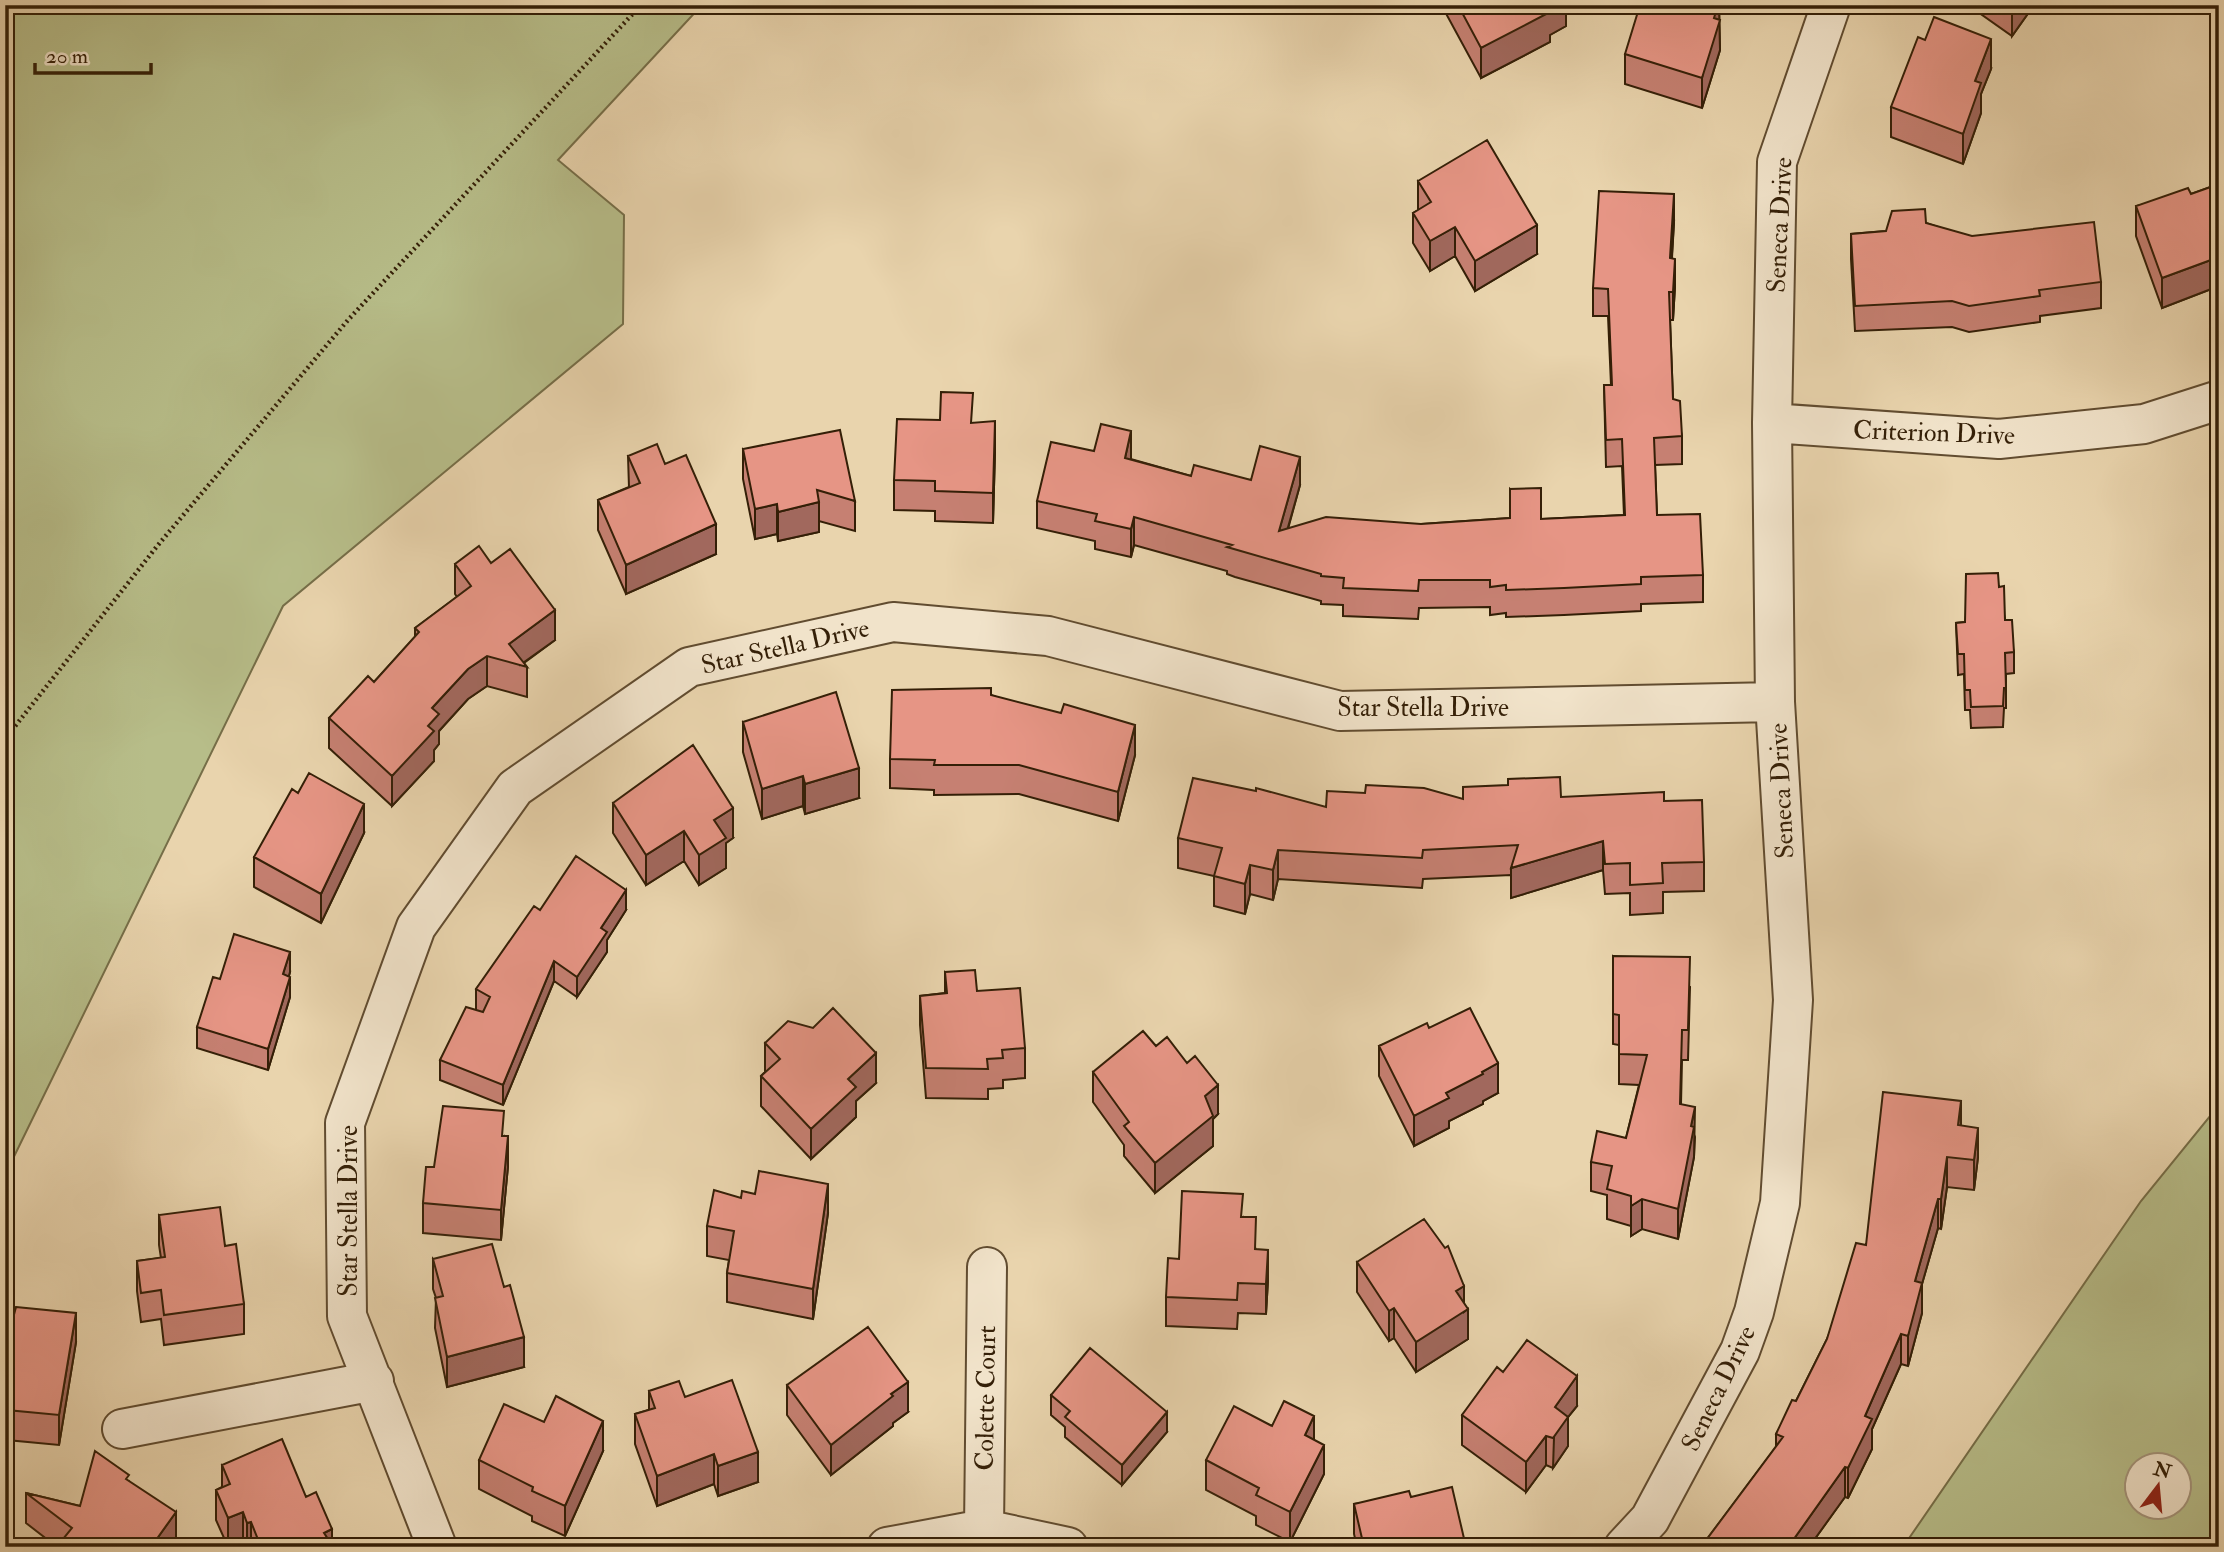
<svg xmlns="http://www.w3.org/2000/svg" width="2224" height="1552" viewBox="0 0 2224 1552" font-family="'IM FELL Double Pica',serif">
  <rect width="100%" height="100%" fill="#e9d4ad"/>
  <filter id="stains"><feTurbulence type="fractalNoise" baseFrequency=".00286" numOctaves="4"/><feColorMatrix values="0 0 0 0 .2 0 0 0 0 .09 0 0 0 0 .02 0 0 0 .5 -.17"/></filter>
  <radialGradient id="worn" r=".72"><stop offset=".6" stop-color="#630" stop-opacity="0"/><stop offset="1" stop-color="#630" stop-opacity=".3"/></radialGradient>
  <!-- green -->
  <path fill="#b7bd89" stroke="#766e48" stroke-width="2" fill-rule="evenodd" d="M5 5H702L558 160 624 215 623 324 283 606 5 1175Z
    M2219 1105V1547H1903L2141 1201ZM2136 1464H2178V1506H2136Z"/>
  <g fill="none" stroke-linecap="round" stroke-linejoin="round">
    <!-- minor casing -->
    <g stroke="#614c30" stroke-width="42">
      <path id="minor" d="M1772 423 1999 439 2144 424 2219 400
        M122 1429 374 1381
        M984 1529 987 1267
        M437 1547 347 1316 345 1123 416 927 515 788 689 667 893 622 1048 636 1340 711 1775 702
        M887 1547 984 1529 1068 1547
        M1624 1547 1650 1519 1740 1351 1754 1312 1780 1203 1793 1000 1775 702 1772 423 1777 162 1831 5"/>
    </g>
    <!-- path -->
    <path stroke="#341f07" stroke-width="4.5" stroke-dasharray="2 3.5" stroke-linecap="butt" d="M5 739 158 545 348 320 641 5"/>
    <!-- minor -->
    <use href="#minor" stroke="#f1e3ca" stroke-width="38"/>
  </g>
  <!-- wall -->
  <path fill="#c68072" stroke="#341f07" stroke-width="2" d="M1443 5H1566V26L1550 35V42L1481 78 1443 8Z
    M1719 5 1720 50 1702 108 1625 84V54Z
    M1968 5H2034L2012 36Z
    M1991 69 1981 94V113L1963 164 1891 137V107Z
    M1418 181 1537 254 1475 291 1455 256 1430 271 1413 243V213L1418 210Z
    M2219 184V286L2162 308 2136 236V206L2191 194Z
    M1674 222 1672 258 1675 286 1673 320H1670L1673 399 1682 436V464L1655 465 1657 515 1703 575V602L1641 604V611L1564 615 1506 617V613L1490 615V607L1419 608 1418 619 1343 616V605L1321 604V601L1235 577 1227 574V571L1134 545 1131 557 1095 549V541L1037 528V501L1131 459 1191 476 1251 480 1300 485 1288 529 1421 524 1510 518V489L1541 519 1624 515 1622 466 1606 467 1604 385H1611L1608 316H1593V288Z
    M1926 223 2101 282V308L2040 316V322L1969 332 1952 327 1855 331 1851 259V234L1886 231Z
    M973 423 995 451 993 523 935 521V511L894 510V480Z
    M743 449 855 501V531L819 521V532L778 541 777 534 755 539 743 479Z
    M628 456 665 464 716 554 626 594 598 530V500L629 487Z
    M491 563 555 640 524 663 527 667V697L487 686 468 699 439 731V744L434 750V761L392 806 329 748V718L374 682 415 637V628L457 597 455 594V564Z
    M1999 587 2005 620 2014 652V673L2006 674V708H2004L2003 727 1971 728 1970 710H1965L1964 674 1958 675 1956 623 1965 622Z
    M991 695 1135 755 1118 821 1019 794 934 795V790L890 788V759Z
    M743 722 859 798 805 814 803 806 762 819 743 752Z
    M1561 797 1664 801 1704 862V891L1663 892V913L1630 915V893L1605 894 1603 870 1511 898V875L1423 879 1422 888 1278 879 1273 900 1250 894 1245 914 1214 906V876L1178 868V838L1326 807 1463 799Z
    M613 803 733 838 726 843V868L699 885 684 861 646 885 613 833Z
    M364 833 321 923 254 887V857Z
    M540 910H626L607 940V952L577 997 554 981 503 1105 440 1080V1060L476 1010V989Z
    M1613 956 1690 987 1688 1060H1682L1681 1104 1695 1137 1694 1157 1678 1239 1642 1229 1631 1236V1226L1607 1219V1195L1591 1191V1162L1626 1138 1639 1085 1619 1084V1045L1613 1044Z
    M290 972 289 976 290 997 268 1070 197 1048V1027L220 979Z
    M945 972 977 991 1025 1048V1078L1003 1080V1088L988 1089V1099L926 1098 920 1025V996L945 993Z
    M1429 1028 1498 1093 1483 1101V1104L1449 1121V1128L1414 1146 1379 1076V1046Z
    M765 1043 876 1083 856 1101V1117L811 1159 761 1106V1076L765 1072Z
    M1093 1072 1218 1114 1213 1119V1146L1155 1193 1124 1156V1145L1093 1102Z
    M1961 1126 1978 1157 1974 1190 1947 1187 1941 1229 1938 1228 1922 1284V1313L1908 1366 1901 1364 1872 1429V1449L1848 1498 1845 1497 1809 1547H1701L1776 1447V1434L1796 1401 1827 1339 1866 1245Z
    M504 1136 508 1166 501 1240 423 1233V1203L434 1167Z
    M741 1198 828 1213 813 1319 727 1302V1273L729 1260 707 1256V1226Z
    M159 1215 225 1246 244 1304V1334L164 1345 161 1319 141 1322 137 1291V1261L161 1258 159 1245Z
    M1243 1217 1268 1280 1266 1314 1238 1313 1237 1329 1166 1326V1297L1179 1259Z
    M433 1259 524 1367 447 1387 435 1328 436 1298 433 1289Z
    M1357 1262 1464 1303 1468 1339 1416 1372 1394 1338 1389 1341 1357 1292Z
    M5 1329 76 1342 59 1445 7 1440V1410L9 1392H5Z
    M1503 1372 1577 1406 1568 1417V1446L1553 1468 1546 1465 1526 1492 1462 1445V1415Z
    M787 1385 908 1412 893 1423V1426L831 1475 787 1415Z
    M649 1391 685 1397 758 1482 718 1496 714 1484 657 1506 635 1444V1414L649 1410Z
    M1051 1395 1167 1432 1122 1485 1065 1437V1427L1051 1415Z
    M1272 1426 1314 1440 1324 1474 1290 1542 1256 1525V1516L1206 1490V1460Z
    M603 1451 565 1536 532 1521V1516L479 1489V1460Z
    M222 1465 306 1497 333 1547H245L243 1542 231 1547H228L216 1520V1490L222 1487Z
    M129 1481 176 1542 173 1547H57L26 1523V1493L80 1506Z
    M1411 1497 1466 1547H1357L1354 1534V1504Z"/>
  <!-- shaded-wall -->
  <path fill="#a1685d" stroke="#341f07" stroke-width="2" d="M1550 5H1566V26L1550 35V42L1481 78V48Z
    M1714 5H1719L1720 50 1702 108V78Z
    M2012 5H2034L2012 36Z
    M1991 39V69L1981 94V113L1963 164V134L1975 81Z
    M1674 194V222L1670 285V258Z
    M1537 225V254L1475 291V261Z
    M1455 227V256L1430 271V241Z
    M2219 257V286L2162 308V278Z
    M1675 259V286L1673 320V292Z
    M995 421V451L993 523V493Z
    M1131 431V458L1125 485V458Z
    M1300 457V485L1279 559V531Z
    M819 502V532L778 541V512Z
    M777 504V534L755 539V509Z
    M1134 517V545L1131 557V529Z
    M716 524V554L626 594V565Z
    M555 610V640L520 665 509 644Z
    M487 656V686L468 699 439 731V744L434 750V761L392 806V776L428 726 432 708 468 669Z
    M1135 725V755L1118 821V792Z
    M859 768V798L805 814V784Z
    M803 776V806L762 819V789Z
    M364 804V833L321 923V894Z
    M733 808V838L726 843V868L699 885V855L714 820Z
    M684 831V861L646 885V855Z
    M1603 841V870L1511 898V868Z
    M1278 850V879L1273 900V870Z
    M1250 865V894L1245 914V884Z
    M626 890V910L607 940V952L577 997V977L601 928Z
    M290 952V972L283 995V974Z
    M554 961V981L503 1105V1085Z
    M290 977V997L268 1070V1049Z
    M876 1053V1083L856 1101V1117L811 1159V1129L848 1079Z
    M1498 1063V1093L1483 1101V1104L1449 1121V1128L1414 1146V1116L1446 1093Z
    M1218 1085V1114L1213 1119V1146L1155 1193V1163L1205 1096Z
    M1961 1101V1131L1958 1125Z
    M1695 1107 1694 1157 1678 1239V1209L1691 1126Z
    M1978 1128V1157L1974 1190V1160Z
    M508 1136V1166L501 1240V1210Z
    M1947 1157V1187L1941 1229V1199Z
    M828 1184V1213L813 1319V1289Z
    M1642 1199V1229L1631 1236V1206Z
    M1938 1199V1228L1922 1284V1313L1908 1366V1336L1915 1281Z
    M1268 1250V1280L1266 1314V1284Z
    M1464 1286V1312L1468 1309V1339L1416 1372V1342L1456 1291Z
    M1394 1308V1338L1389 1341V1311Z
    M76 1313V1342L59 1445V1415Z
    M1901 1334V1364L1872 1429V1449L1848 1498V1468L1865 1416Z
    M524 1337V1367L447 1387V1357Z
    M1577 1376V1406L1568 1417V1446L1553 1468 1555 1407Z
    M908 1382V1412L893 1423V1426L831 1475V1445L891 1394Z
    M1167 1412V1432L1122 1485V1465Z
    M1314 1416V1446L1305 1435Z
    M603 1421V1451L565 1536V1506Z
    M1546 1436V1465L1526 1492V1462Z
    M1324 1445V1474L1290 1542V1512Z
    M758 1452V1482L718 1496V1466Z
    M714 1454V1484L657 1506V1476Z
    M1845 1467V1497L1809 1547H1791V1543Z
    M176 1512V1542L173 1547H151Z
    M243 1512V1542L231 1547H228V1518Z
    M251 1522V1547H247V1523Z
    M332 1529V1547L324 1533Z"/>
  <!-- building -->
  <path fill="#e69585" stroke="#341f07" stroke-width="2" d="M1458 5H1550L1547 7 1550 12 1481 48Z
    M1640 5H1718L1714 18 1720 20 1702 78 1625 54Z
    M1934 17 1991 39 1975 81 1981 83 1963 134 1891 107 1918 37 1925 40Z
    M1487 140 1537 225 1475 261 1455 227 1430 241 1413 213 1431 202 1418 181Z
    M2219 184V257L2162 278 2136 206 2188 188 2191 194Z
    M1599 191 1674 194 1670 258 1675 259 1673 292H1669L1673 399 1680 401 1682 436 1654 438 1657 515 1700 514 1703 575 1641 577V584L1564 588 1506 590V585L1490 587V580H1419L1418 591 1343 588 1344 578 1321 576V574L1227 547 1232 545 1134 517 1131 529 1095 521 1097 514 1037 501 1051 442 1094 451 1101 424 1131 431 1125 458 1191 476 1194 465 1251 480 1260 446 1300 457 1279 531 1326 517 1421 524 1510 518V489L1541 488V519L1625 515 1622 439 1606 440 1604 385H1612L1608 289 1593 288Z
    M1925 209 1926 223 1972 236 2094 222 2101 282 2039 290 2040 296 1969 306 1952 301 1855 306 1851 234 1886 231 1892 211Z
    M941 392 973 393 971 423 995 421 993 493 935 491V481L894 480 897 419 940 420Z
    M840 430 855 501 817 490 819 502 778 512 777 504 755 509 743 449Z
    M657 444 665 464 686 455 716 524 626 565 598 500 640 483 628 456Z
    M479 546 491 563 510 549 555 610 509 644 527 667 487 656 468 669 432 708 439 714 428 726 434 731 392 776 329 718 368 676 374 682 419 632 415 628 471 586 455 564Z
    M1998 573 1999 587 2004 586 2005 620H2012L2014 652 2005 653 2006 688H2004L2003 706 1971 707 1970 690H1965L1964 654H1958L1956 623 1965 622 1966 574Z
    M991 688V695L1061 713 1064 704 1135 725 1118 792 1019 765H934L935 760 890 759 892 690Z
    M836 692 859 768 805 784 803 776 762 789 743 722Z
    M693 745 733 808 714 820 726 838 699 855 684 831 646 855 613 803Z
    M309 773 364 804 321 894 254 857 292 789 298 793Z
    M1560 777 1561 797 1664 792V801L1702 800 1704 862 1662 863 1663 883 1630 885V863L1605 864 1603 841 1511 868 1518 845 1423 850 1422 858 1278 850 1273 870 1250 865 1245 884 1214 876 1222 848 1178 838 1193 778 1256 791V788L1326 807 1327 791 1365 793 1366 785 1424 788 1463 799V787L1508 785V779Z
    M576 856 626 890 601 928 607 932 577 977 554 961 503 1085 440 1060 466 1007 483 1012 490 997 476 989 534 906 540 910Z
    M234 934 290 952 283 974 290 977 268 1049 197 1027 213 977 220 979Z
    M1613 956 1690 957 1688 1030H1682L1680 1104 1695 1107 1691 1126 1694 1127 1678 1209 1642 1199 1631 1206V1196L1607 1189 1612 1166 1591 1162 1597 1131 1626 1138 1647 1055 1619 1054V1015L1613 1014Z
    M975 970 977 991 1020 988 1025 1048 1002 1050 1003 1058 987 1059 988 1069 926 1068 920 996 947 993 945 972Z
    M833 1008 876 1053 848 1079 856 1087 811 1129 761 1076 780 1059 765 1043 788 1021 813 1028Z
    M1470 1008 1498 1063 1482 1072 1483 1074 1446 1093 1449 1098 1414 1116 1379 1046 1427 1023 1429 1028Z
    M1143 1031 1156 1046 1167 1037 1187 1063 1195 1056 1218 1085 1205 1096 1213 1116 1155 1163 1124 1126 1129 1122 1093 1072Z
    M1883 1092 1961 1101 1958 1125 1978 1128 1974 1160 1947 1157 1941 1199H1938L1915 1281 1922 1283 1908 1336 1901 1334 1865 1416 1872 1419 1848 1468 1845 1467 1791 1543 1796 1547H1701L1783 1437 1776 1434 1792 1400 1796 1401 1827 1339 1856 1243 1866 1245Z
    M443 1106 504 1111 502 1136H508L501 1210 423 1203 426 1167H434Z
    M759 1171 828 1184 813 1289 727 1273 734 1231 707 1226 714 1190 741 1198 742 1191 755 1194Z
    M1182 1191 1243 1194 1241 1217H1256L1255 1249 1268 1250 1266 1284 1238 1283 1237 1300 1166 1297 1168 1258 1179 1259Z
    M220 1207 225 1246 236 1244 244 1304 164 1315 161 1290 141 1293 137 1261 165 1257 159 1215Z
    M1424 1219 1445 1248 1448 1246 1464 1286 1456 1291 1468 1309 1416 1342 1394 1308 1389 1311 1357 1262Z
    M492 1244 504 1287 510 1285 524 1337 447 1357 435 1298 443 1296 433 1259Z
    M16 1307 76 1313 59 1415 7 1410 11 1362H5V1329L10 1330Z
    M868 1327 908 1382 891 1394 893 1396 831 1445 787 1385Z
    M1527 1340 1577 1376 1555 1407 1568 1417 1553 1438 1546 1436 1526 1462 1462 1415 1497 1367 1503 1372Z
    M1090 1348 1167 1412 1122 1465 1065 1417 1070 1411 1051 1395Z
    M732 1380 758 1452 718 1466 714 1454 657 1476 635 1414 655 1408 649 1391 679 1381 685 1397Z
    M556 1396 603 1421 565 1506 532 1491 533 1487 479 1460 504 1404 544 1422Z
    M1284 1401 1314 1416 1305 1435 1324 1445 1290 1512 1256 1495 1259 1488 1206 1460 1234 1406 1272 1426Z
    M282 1439 306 1497 316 1492 332 1529 324 1533 333 1547H261L251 1522 247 1523 243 1512 228 1518 216 1490 230 1484 222 1465Z
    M95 1451 129 1475 126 1479 176 1512 151 1547H110L103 1542 100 1547H68L59 1544 72 1528 26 1493 80 1506Z
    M1452 1487 1466 1547H1364L1354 1504 1409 1491 1411 1497Z"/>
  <g text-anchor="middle" stroke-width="5" stroke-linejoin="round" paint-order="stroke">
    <!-- street labels -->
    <g font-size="26" fill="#341f07" stroke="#f1e3ca">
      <text transform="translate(1779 225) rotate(-87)" y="9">Seneca Drive</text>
      <text transform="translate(1934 432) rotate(2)" y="9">Criterion Drive</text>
      <text transform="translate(785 646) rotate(-13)" y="9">Star Stella Drive</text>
      <text x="1423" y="716">Star Stella Drive</text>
      <text transform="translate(1781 791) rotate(-93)" y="9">Seneca Drive</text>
      <text transform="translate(348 1211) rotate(-90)" y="9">Star Stella Drive</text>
      <text transform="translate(1718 1388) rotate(-64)" y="9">Seneca Drive</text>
      <text transform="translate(985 1398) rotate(-89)" y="9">Colette Court</text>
    </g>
  </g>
  <!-- margin -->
  <rect width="2224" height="1552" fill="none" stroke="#e9d4ad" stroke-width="28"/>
  <rect x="7" y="7" width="2210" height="1538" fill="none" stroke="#341f07" stroke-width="3.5"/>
  <rect x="14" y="14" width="2196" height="1524" fill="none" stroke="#341f07" stroke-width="2"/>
  <!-- north arrow -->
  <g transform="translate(2158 1486) rotate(16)"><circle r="33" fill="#f1e3ca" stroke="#a5957c" stroke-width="2"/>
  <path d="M0-5L12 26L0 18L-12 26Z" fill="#8f2418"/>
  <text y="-10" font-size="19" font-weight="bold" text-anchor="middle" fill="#341f07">N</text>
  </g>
  <!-- scale -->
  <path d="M35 63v10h116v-10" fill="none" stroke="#341f07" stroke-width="3.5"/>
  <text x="46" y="63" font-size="21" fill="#341f07" stroke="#f1e3ca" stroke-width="5" paint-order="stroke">20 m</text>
  <rect width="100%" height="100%" filter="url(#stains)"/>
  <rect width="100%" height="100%" fill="url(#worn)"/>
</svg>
